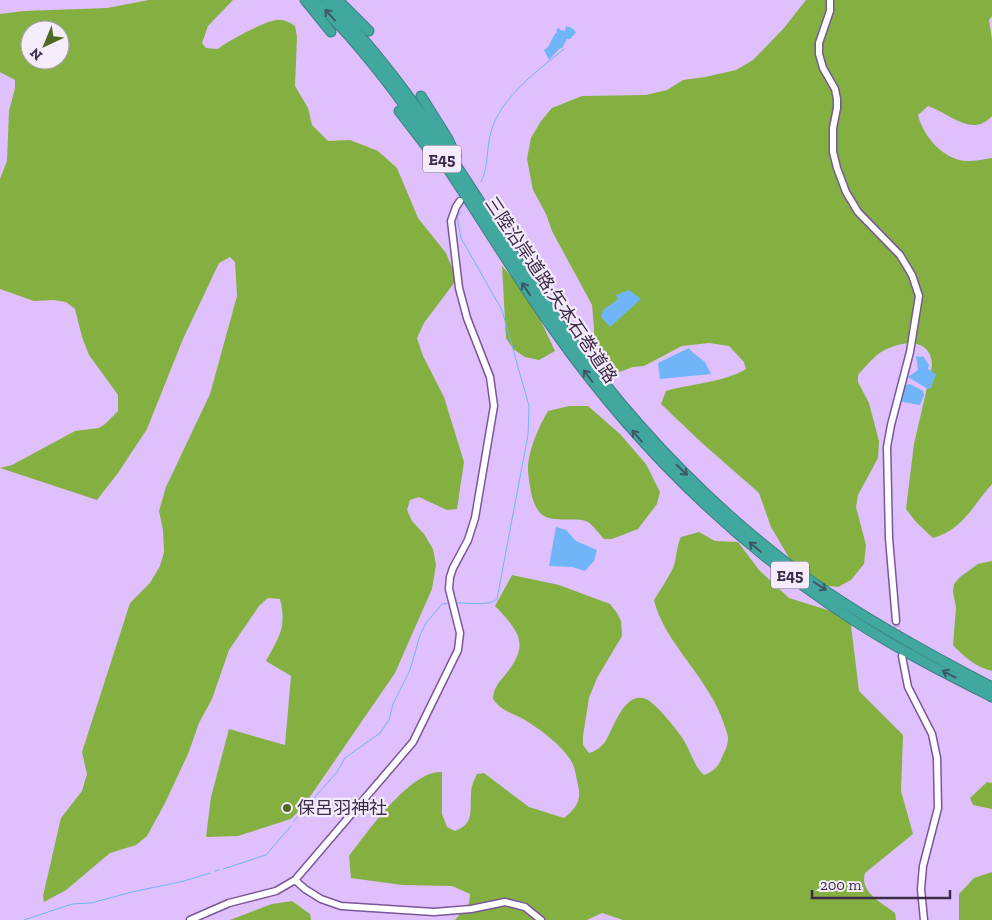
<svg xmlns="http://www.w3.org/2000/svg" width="992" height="920" viewBox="0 0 992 920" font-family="'Zilla Slab','Noto Sans JP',serif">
  <rect width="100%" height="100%" fill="#dfc0fc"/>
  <!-- green -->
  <path fill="#83b041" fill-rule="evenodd" d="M149 0H233L208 26 202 43 206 48 218 49C228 41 263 22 276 20 283 19 289 22 295 26L297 37 295 86 308 108 312 125 328 141 350 140 378 151 397 168 418 218 446 253 457 279 424 323 417 338 423 356 444 397 464 462 457 509 447 510 419 497 410 500 407 510 412 521 424 534 433 549 436 565 432 589 395 673 305 804 291 819 238 836 206 837 211 797 229 729 285 745 291 676 266 661C279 637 287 628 280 599L268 598 259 606 229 650 212 699 199 723 188 754 165 803 147 836 136 845 110 853 66 890 44 902 43 896 60 822 61 818 82 791 87 774 82 752 130 603 150 583 160 566 164 552 163 530 159 511 166 487 210 394 237 296 235 262 230 257 219 263 183 339 147 429 118 473 97 500 0 468 12 465 75 431 99 428 105 424 118 411V395L89 355 82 337 75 309 66 302 54 300 34 301 0 289V179L7 161 9 111 15 88V80L0 72V14L24 11 107 8ZM30 30H60V60H30Z
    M806 0H992V16L989 20 992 40V116C972 138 951 114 928 106L918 115C923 136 944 161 968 161 976 161 984 159 992 158V484C973 505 963 530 933 538L916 522 906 509 914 444 932 366C932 334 895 341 877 355 870 361 864 368 858 375V382L869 403 879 441 878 458 858 495 856 507 866 545 864 564 851 580 838 587 820 585 791 561 771 527 759 493 702 443 661 404 666 391C693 383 722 383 746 369L744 362 729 346 709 343 682 346 644 366 633 367 594 381V327L592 305 552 231 546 214 533 190 527 159 531 138 541 121 552 108 582 96 646 95 667 90 683 80 705 77 736 70 753 60 784 28Z
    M502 266 529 296 555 351 539 360 525 357 513 349 506 338Z
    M569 406H588L620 434 646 464 660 492 657 504 638 529 612 539H604C599 534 594 526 588 522 579 517 559 522 546 517 537 513 533 502 531 492 530 485 528 477 528 469 528 451 539 426 548 411Z
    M699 532 715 541 738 542 759 570 789 598 850 617 859 691 903 735 901 791 913 834 865 873C859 892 882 903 895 913L896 920H623L602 913 587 920H455L469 903 470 894 452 886 402 885 351 878 349 856C366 834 411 769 442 772V814L447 827 455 831C474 824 470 811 471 794 471 787 474 780 477 774L484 773 529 807 564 818C576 809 582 799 578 785 576 776 575 766 570 759 560 744 541 730 525 720 514 714 501 711 493 699 493 689 499 682 505 675 530 645 520 632 495 606L512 575 559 585 610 604 617 613 621 621 622 636 597 678 589 698 583 736V745L589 753C596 751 601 747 605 742 614 728 624 690 646 699 656 703 677 730 683 739 691 751 693 765 704 775 713 772 719 766 722 757 725 751 728 745 728 738 728 734 725 728 724 724 710 679 664 643 654 600 660 590 668 579 673 568 677 558 676 547 681 537Z
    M992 561V671C976 667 964 657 953 645L956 608 953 592 954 584 960 577 978 564Z
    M987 782 992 783V809L973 805 970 798Z
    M992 872V920H959V894L974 878Z
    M292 901 310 914 311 920H230L272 904Z"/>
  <!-- water -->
  <path fill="#6fb5f7" d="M566 26 572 28 576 32 570 39H567L562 48 559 49 549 60 544 50C551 47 551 37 557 32L556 29 560 28V30L565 31Z
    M629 290 641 299 610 327 601 317 603 310 618 299 616 295Z
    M689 348 692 352 705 362 711 374 660 379 658 363Z
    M916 356 921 357 923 356 929 365 928 369 936 374 931 388 928 389 908 377 918 370Z
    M903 383 906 385 910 384 923 391 924 395 920 405 898 401Z
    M556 527 566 530 576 541 597 550 594 561 585 571 572 567 549 566Z"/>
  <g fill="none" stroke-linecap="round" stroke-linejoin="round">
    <!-- stream -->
    <path stroke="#6fb5f7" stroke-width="1" d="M481 182C489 166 486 149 491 132 500 98 537 71 564 49
      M455 603C466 602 489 607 497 599L528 435 529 406 502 310 461 238 457 217 461 212
      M293 822 337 772 345 758 380 733 389 720 393 704 410 670 420 635 426 623 442 604 451 603
      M223 869 266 855 291 826
      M215 871 219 870
      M24 920 72 904 91 903 132 892 184 881 210 873"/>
    <!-- tertiary-tunnel -->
    <path stroke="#bea2d8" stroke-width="6" stroke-dasharray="6 3" stroke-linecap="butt" d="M896 621 899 638"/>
    <!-- tertiary casing -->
    <g stroke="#7b5699" stroke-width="9">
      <path id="tertiary" d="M830 0V11L819 43V54L823 68 835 89 837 99V108L833 128V152L837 168 846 192 858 212 900 255 912 275 919 296 910 352 891 425 887 447 889 538 896 621
        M902 656 908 687 932 734 937 758 938 808 923 866 921 889 924 920
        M295 880 305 889 321 899 341 906 434 912 471 909 505 902 525 907 541 920
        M190 920 229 903 276 891 295 880 413 742 458 650 460 633 449 589 450 577 453 568 468 540 475 518 494 406 490 377 467 318 459 288 451 221 456 207 460 201"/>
    </g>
    <!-- motorway casing -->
    <g stroke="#3f7d82" stroke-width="11">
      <path id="motorway" d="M305 0 331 32
        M315 0C413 96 475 218 553 329 634 444 734 543 853 620 897 649 945 673 992 697
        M327 0C422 95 484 215 560 324 629 422 714 511 811 581 868 621 930 655 992 687
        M338 0 369 31
        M421 96 448 139 456 156
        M399 111 438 162"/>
    </g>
    <!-- tertiary -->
    <use href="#tertiary" stroke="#fff" stroke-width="6"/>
    <!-- motorway -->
    <use href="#motorway" stroke="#41a8a0" stroke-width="9"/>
  </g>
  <!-- one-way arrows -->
  <defs><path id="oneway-shaft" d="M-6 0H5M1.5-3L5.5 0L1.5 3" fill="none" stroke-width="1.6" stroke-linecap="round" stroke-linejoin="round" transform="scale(1.25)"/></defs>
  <g stroke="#3e5767">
    <use href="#oneway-shaft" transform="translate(330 15) rotate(-132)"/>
    <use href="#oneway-shaft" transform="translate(526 289) rotate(-124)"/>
    <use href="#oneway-shaft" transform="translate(588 376) rotate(-127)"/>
    <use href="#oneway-shaft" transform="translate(637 436) rotate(-131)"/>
    <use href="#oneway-shaft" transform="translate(682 470) rotate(44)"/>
    <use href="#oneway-shaft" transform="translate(755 547) rotate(-140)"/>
    <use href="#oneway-shaft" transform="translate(820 586) rotate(33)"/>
    <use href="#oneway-shaft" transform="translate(949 674) rotate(-152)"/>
  </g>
  <!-- markers -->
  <circle fill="#4e6c21" stroke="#f4ecfb" stroke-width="2" cx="287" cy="808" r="5"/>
  <g text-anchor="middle" stroke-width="4.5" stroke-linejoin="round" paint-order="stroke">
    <!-- shield labels -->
    <g fill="#f4ecfb" stroke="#73667e" stroke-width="1">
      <rect x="423" y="145.5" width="38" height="27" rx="4"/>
      <rect x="771" y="561.5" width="38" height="27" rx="4"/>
    </g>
    <g font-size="16" font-weight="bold" fill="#3c2c49">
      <text x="442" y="165">E45</text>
      <text x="790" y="581">E45</text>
    </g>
    <!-- street labels -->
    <g font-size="18" fill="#3c2c49" stroke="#f4ecfb">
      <text transform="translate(551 290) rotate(56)" y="6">三陸沿岸道路;矢本石巻道路</text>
    </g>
    <!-- poi labels -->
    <g font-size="18" fill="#3c2c49" stroke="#f4ecfb" text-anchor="start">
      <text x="297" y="814">保呂羽神社</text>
    </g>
  </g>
  <!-- north arrow -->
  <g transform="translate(45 45) rotate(224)"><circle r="24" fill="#f4ecfb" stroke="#aa9fb4"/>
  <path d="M0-4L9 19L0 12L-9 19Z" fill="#4e6c21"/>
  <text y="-8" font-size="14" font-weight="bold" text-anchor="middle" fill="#3c2c49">N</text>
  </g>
  <!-- scale -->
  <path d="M812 890v8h138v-8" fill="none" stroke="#3c2c49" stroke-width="2.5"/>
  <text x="820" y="890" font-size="15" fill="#3c2c49" stroke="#f4ecfb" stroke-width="4" paint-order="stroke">200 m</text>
</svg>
